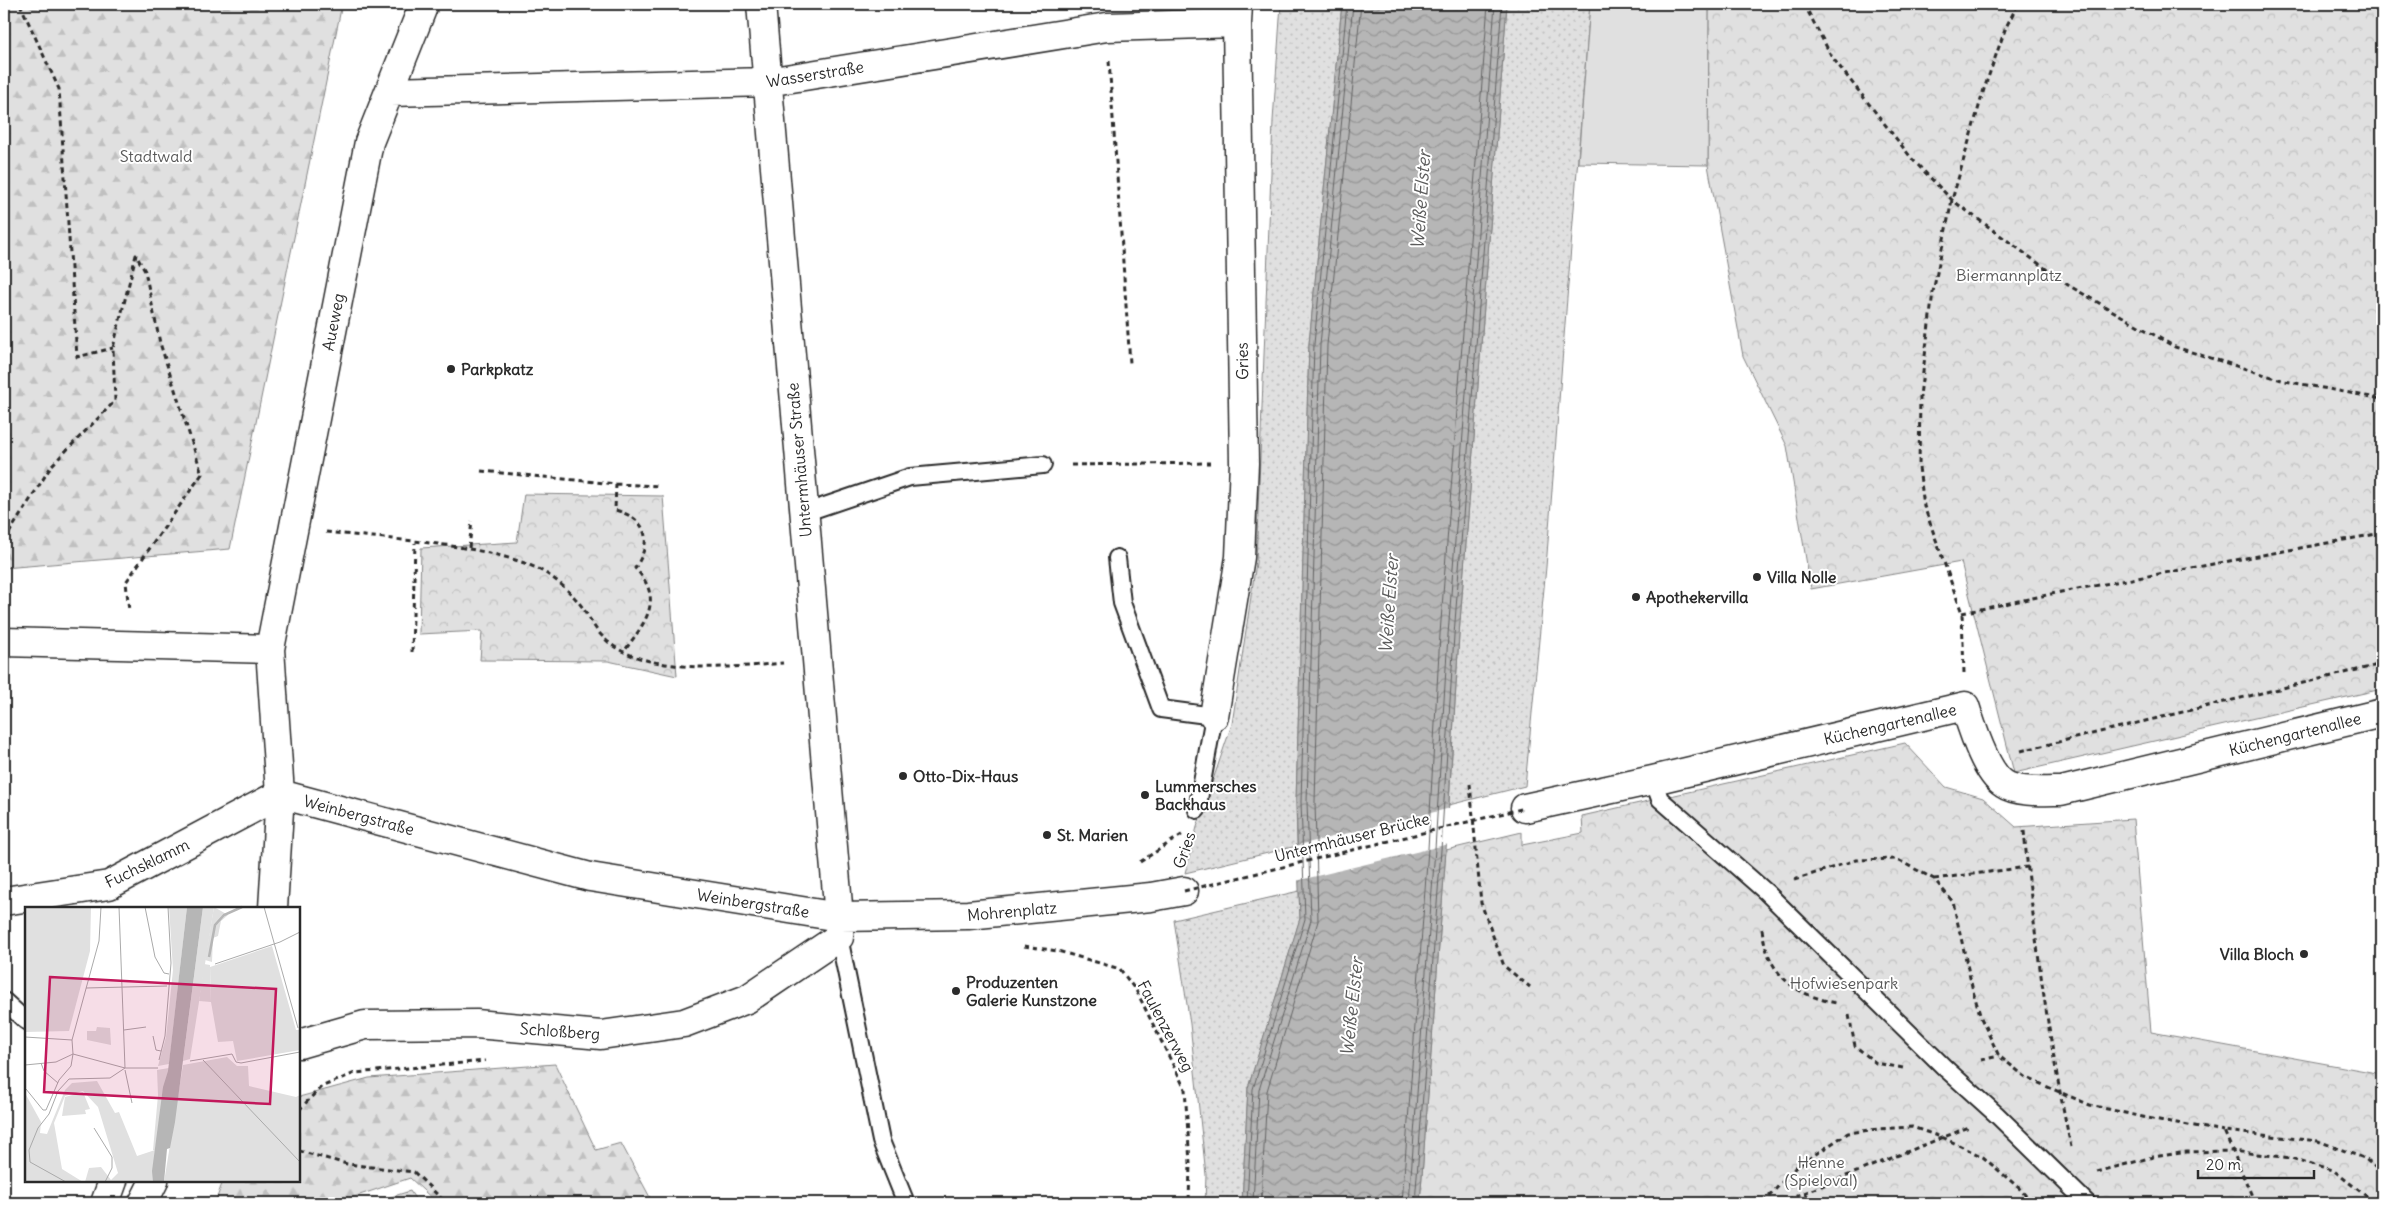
<svg xmlns="http://www.w3.org/2000/svg" width="2386" height="1207" viewBox="0 0 2386 1207" font-family="Delius,sans-serif">
  <defs>
    <pattern id="grass-dots" width="8" height="8" patternUnits="userSpaceOnUse" patternTransform="scale(1.25)"><rect width="8" height="8" fill="#e0e0e0"/><path d="M2 2h.1M6 6h.1" fill="none" stroke="#c0c0c0" stroke-width="1.8" stroke-linecap="round"/></pattern>
    <pattern id="forest-firs" width="22" height="20" patternUnits="userSpaceOnUse" patternTransform="scale(1.25)"><rect width="22" height="20" fill="#e0e0e0"/><path d="M5 1l3.5 6h-7zM16 11l3.5 6h-7z" fill="#c0c0c0"/></pattern>
    <pattern id="park-crowns" width="20" height="18" patternUnits="userSpaceOnUse" patternTransform="scale(1.25)"><rect width="20" height="18" fill="#e0e0e0"/><path d="M2 6a3 3 0 1 1 6 0M12 15a3 3 0 1 1 6 0" fill="none" stroke="#c0c0c0"/></pattern>
    <pattern id="water-waves" width="16" height="10" patternUnits="userSpaceOnUse" patternTransform="scale(1.25)"><rect width="16" height="10" fill="#b6b6b6"/><path d="M0 5q4-4 8 0t8 0" fill="none" stroke="#949494"/></pattern>
  </defs>
  <rect width="100%" height="100%" fill="#fff"/>
  <filter id="ink" filterUnits="userSpaceOnUse"><feTurbulence type="fractalNoise" baseFrequency=".02" numOctaves="2"/><feDisplacementMap in="SourceGraphic" scale="10" xChannelSelector="R" yChannelSelector="G"/><feConvolveMatrix kernelMatrix="1 2 1 2 8 2 1 2 1" color-interpolation-filters="sRGB"/></filter>
  <g filter="url(#ink)">
    <!-- grass -->
    <path fill="url(#grass-dots)" stroke="#868686" d="M1281 4H1342L1309 344 1296 802 1297 846 1185 873 1197 827 1232 724 1256 563 1273 121Z
      M1507 4H1590L1546 567 1525 786 1449 805 1459 635Z
      M1299 891 1300 919 1248 1088 1242 1203H1205L1206 1175 1190 1024 1174 920Z"/>
    <!-- forest -->
    <path fill="url(#forest-firs)" stroke="#868686" d="M4 4H342L230 549 4 568Z
      M555 1064 596 1150 621 1143 653 1203H437L410 1178 336 1203H215L223 1181H299V1097L369 1078Z"/>
    <!-- park -->
    <path fill="url(#park-crowns)" stroke="#868686" d="M1709 4H2382V689L2014 773 1961 562 1811 589 1787 446 1743 356 1708 165Z
      M524 494 663 496 677 676 608 661 480 660 482 631 419 634 421 548 517 542Z
      M1905 743 1946 787 1983 798 2016 827 2133 819 2151 1032 2382 1074V1203H1420L1446 850 1522 832V845L1583 833 1582 816Z
      M410 1191 418 1203H372Z"/>
    <!-- garden -->
    <path fill="#e0e0e0" stroke="#868686" d="M1590 4H1709L1708 165 1578 163Z"/>
    <!-- water -->
    <path fill="url(#water-waves)" stroke="#7e7e7e" d="M1342 4H1507L1459 635 1446 850 1420 1203H1242L1248 1088 1300 918 1296 802 1309 344Z"/>
    <!-- pier -->
    <path fill="#fff" d="M1451 808 1449 844 1296 881 1295 846Z"/>
    <g fill="none" stroke-linecap="round" stroke-linejoin="round">
      <!-- shore -->
      <path stroke="#636363" stroke-width="1" d="M1247 1203 1253 1089 1305 919 1301 802 1314 344 1347 4
        M1253 1203 1259 1090 1311 920 1307 802 1320 345 1353 4
        M1261 1203 1267 1091 1318 921 1315 802 1327 345 1361 4
        M1402 1203 1428 849 1440 634 1488 4
        M1409 1203 1435 849 1448 635 1495 4
        M1415 1203 1441 850 1454 635 1502 4"/>
      <!-- service casing -->
      <g stroke="#2b2b2b" stroke-width="20">
        <path id="service" d="M804 513 910 477 1043 465
          M1117 558 1122 603 1161 709 1214 716 1197 810
          M1653 780 1660 799 1766 892 1945 1068 1997 1115 2087 1203
          M839 937 881 1141 906 1203
          M4 1001 26 1021"/>
      </g>
      <!-- minor casing -->
      <g stroke="#2b2b2b" stroke-width="31">
        <path id="minor" d="M424 4 369 142 270 649 280 794 590 877 839 917 968 915 1151 897 1184 891
          M390 92 767 82 1107 27 1237 23
          M4 642 270 649
          M1214 716 1240 557 1244 463 1237 23 1238 5
          M1525 808 1653 780 1965 706C1972 727 1985 772 2004 784 2017 793 2046 791 2061 791L2382 713
          M4 901 109 885 280 794
          M273 908 280 794
          M299 1044 365 1025 476 1024 601 1035 684 1023 747 999 839 937V917L761 4
          M105 1203 113 1181
          M143 1203 154 1181"/>
      </g>
      <!-- path -->
      <path stroke="#2b2b2b" stroke-width="3" stroke-dasharray="5 4" stroke-linecap="butt" d="M20 4 59 89 77 357 113 348
        M1804 4 1832 57 1913 160 1952 200 2068 285 2175 347 2285 381 2382 399
        M1109 61 1130 363
        M1071 465 1210 463
        M481 471 616 484 660 486
        M616 484 615 510C648 519 653 541 635 568 666 601 644 623 623 653
        M326 532C391 540 466 542 527 564 549 572 569 589 583 608 589 617 594 628 602 636 638 676 734 668 783 663
        M4 541 52 465 115 401 113 348 136 255 145 271 160 343 202 474 126 582 129 611
        M469 548 472 521
        M1962 613 2061 592 2382 533
        M412 652 415 543
        M1964 673 1962 613 1924 506 1919 467 1920 396 1933 292 1952 200 1984 89 2006 27 2018 4
        M2021 751 2382 664
        M1470 784 1481 903 1504 966 1530 987
        M2024 831C2034 936 2049 1043 2071 1147
        M1182 857 1189 837
        M1140 862 1183 834
        M1934 879 2028 867
        M1794 880 1856 860 1896 859 1934 879 1953 902 1973 991 1981 1018 1999 1056 2027 1078 2090 1105 2147 1118 2224 1131
        M1762 929C1768 975 1793 994 1836 1003
        M1024 946 1058 951 1120 969 1137 992 1185 1089 1190 1163 1189 1203
        M1849 1015 1855 1046 1876 1063 1903 1068
        M1981 1060 1999 1056
        M299 1110 321 1087 355 1073 485 1061
        M299 1151 347 1164 414 1172 446 1203
        M2097 1172 2153 1157 2187 1152 2232 1151 2291 1158 2333 1170 2375 1203
        M1805 1192 1811 1203
        M1763 1203 1796 1167 1848 1133 1878 1129 1912 1127 1944 1138 1983 1157 2019 1188 2032 1203
        M1779 1203 1969 1127
        M2255 1203 2224 1131 2318 1141 2364 1158 2382 1173"/>
      <!-- service -->
      <use href="#service" stroke="#fff" stroke-width="16"/>
      <!-- minor -->
      <use href="#minor" stroke="#fff" stroke-width="28"/>
      <!-- path-bridge -->
      <path stroke="#2b2b2b" stroke-width="3" stroke-dasharray="5 4" stroke-linecap="butt" d="M1184 891 1525 808"/>
    </g>
  </g>
  <!-- markers -->
  <g fill="#2b2b2b" stroke="#fff" stroke-width="2">
    <circle cx="451" cy="369" r="5"/>
    <circle cx="1757" cy="577" r="5"/>
    <circle cx="1636" cy="597" r="5"/>
    <circle cx="903" cy="776" r="5"/>
    <circle cx="1145" cy="795" r="5"/>
    <circle cx="1047" cy="835" r="5"/>
    <circle cx="2304" cy="954" r="5"/>
    <circle cx="956" cy="991" r="5"/>
  </g>
  <g text-anchor="middle" stroke-width="4" stroke-linejoin="round" paint-order="stroke">
    <!-- street labels -->
    <g font-size="16" fill="#2b2b2b" stroke="#fff">
      <text transform="translate(815 74) rotate(-9)" y="6">Wasserstraße</text>
      <text transform="translate(333 322) rotate(-79)" y="6">Aueweg</text>
      <text transform="translate(1242 361) rotate(-91)" y="6">Gries</text>
      <text transform="translate(799 460) rotate(-95)" y="6">Untermhäuser Straße</text>
      <text transform="translate(1890 724) rotate(-13)" y="6">Küchengartenallee</text>
      <text transform="translate(2295 734) rotate(-14)" y="6">Küchengartenallee</text>
      <text transform="translate(359 815) rotate(15)" y="6">Weinbergstraße</text>
      <text transform="translate(1352 837) rotate(-14)" y="6">Untermhäuser Brücke</text>
      <text transform="translate(1184 850) rotate(-71)" y="6">Gries</text>
      <text transform="translate(147 863) rotate(-26)" y="6">Fuchsklamm</text>
      <text transform="translate(753 903) rotate(9)" y="6">Weinbergstraße</text>
      <text transform="translate(1012 911) rotate(-5)" y="6">Mohrenplatz</text>
      <text transform="translate(1166 1026) rotate(62)" y="6">Faulenzerweg</text>
      <text transform="translate(560 1031) rotate(4)" y="6">Schloßberg</text>
    </g>
    <!-- park labels -->
    <g font-size="16" fill="#585858" stroke="#fff">
      <text x="156" y="162">Stadtwald</text>
      <text x="2009" y="281">Biermannplatz</text>
      <text x="1844" y="989">Hofwiesenpark</text>
      <text x="1821" y="1168">Henne<tspan x="1821" dy="18">(Spieloval)</tspan></text>
    </g>
    <!-- poi labels -->
    <g font-size="16" font-weight="bold" fill="#2b2b2b" stroke="#fff" text-anchor="start">
      <text x="461" y="375">Parkpkatz</text>
      <text x="1767" y="583">Villa Nolle</text>
      <text x="1646" y="603">Apothekervilla</text>
      <text x="913" y="782">Otto-Dix-Haus</text>
      <text x="1155" y="792">Lummersches<tspan x="1155" dy="18">Backhaus</tspan></text>
      <text x="1057" y="841">St. Marien</text>
      <text x="2294" y="960" text-anchor="end">Villa Bloch</text>
      <text x="966" y="988">Produzenten<tspan x="966" dy="18">Galerie Kunstzone</tspan></text>
    </g>
    <!-- water labels -->
    <g font-size="18" font-style="italic" fill="#5c5c5c" stroke="#fff">
      <text transform="translate(1421 200) rotate(-86)" y="6">Weiße Elster</text>
      <text transform="translate(1389 604) rotate(-86)" y="6">Weiße Elster</text>
      <text transform="translate(1352 1007) rotate(-84)" y="6">Weiße Elster</text>
    </g>
  </g>
  <!-- overview -->
  <g transform="translate(25 907)">
    <rect width="275" height="275" fill="#fff"/>
    <path d="M144 0H162L144 157 133 159 141 130 148 63ZM178 0H189L165 152 158 154ZM144 161 130 243H128L133 188 132 163Z" fill="#e0e0e0"/>
    <path d="M0 0H66L65 44 44 124 0 125ZM189 0 203 8 196 14 193 29 188 31 187 55 180 53ZM72 174 90 206 94 205 112 249 130 243 128 275H60L64 261 76 260 86 273 93 266 73 200 58 184 40 189 29 216 37 262 58 275H0V186L16 215 15 226 22 227 40 183 47 176Z" fill="#e0e0e0"/>
    <path d="M247 39 271 123H275V143L212 154 208 134 193 135 186 95 185 60ZM72 120 85 121 86 138 62 133V124H71ZM202 150 212 159H223L224 179 271 190 275 188V275H139L158 158ZM58 185 65 202 60 203 61 207 37 209 40 190Z" fill="#e0e0e0"/>
    <path d="M179 57 185 58 186 95 174 94ZM174 239 189 253 207 249 228 252 261 275H157V257Z" fill="#e0e0e0"/>
    <path d="M162 0H178L150 215 145 241 142 242 139 275H128L127 264 138 180 143 164Z" fill="#b6b6b6"/>
    <path fill="none" stroke="#b6b6b6" stroke-width="2.5" d="M184 50 190 18 199 8 217 0"/>
    <path fill="none" stroke="#aaa" stroke-width="1" d="M76 0 74 34 47 133 48 147 100 161H133M94 0 100 161M120 0 130 50 139 66 144 67M239 0 273 121M190 57 255 35 275 25M61 81 142 79M99 123 121 120M128 129 131 143 136 144M0 130 47 133M134 153 140 129 146 56 143 0M178 153 275 255M165 154 207 147 211 155 216 156 275 145M16 156 19 164 33 176M0 158 31 155 48 147M100 163 107 196M1 182 18 203H21L34 173 46 159 48 147M69 221 87 250V261L80 275M41 275 5 255 4 243 13 221 24 207 33 184 44 172 85 171 100 161"/>
    <path fill="#c2185b" fill-opacity="0.15" stroke="#c2185b" stroke-width="2.5" d="M25 70 251 82 245 197 19 185Z"/>
    <rect width="275" height="275" fill="none" stroke="#2b2b2b" stroke-width="2.5"/>
  </g>
  <!-- margin -->
  <rect width="2386" height="1207" fill="none" stroke="#fff" stroke-width="20"/>
  <rect x="10" y="10" width="2366" height="1187" fill="none" stroke="#2b2b2b" stroke-width="2" filter="url(#ink)"/>
  <!-- scale -->
  <path d="M2198 1170v8h116v-8" fill="none" stroke="#2b2b2b" stroke-width="2.5"/>
  <text x="2206" y="1170" font-size="15" fill="#2b2b2b" stroke="#ffffff" stroke-width="4" paint-order="stroke">20 m</text>
</svg>
